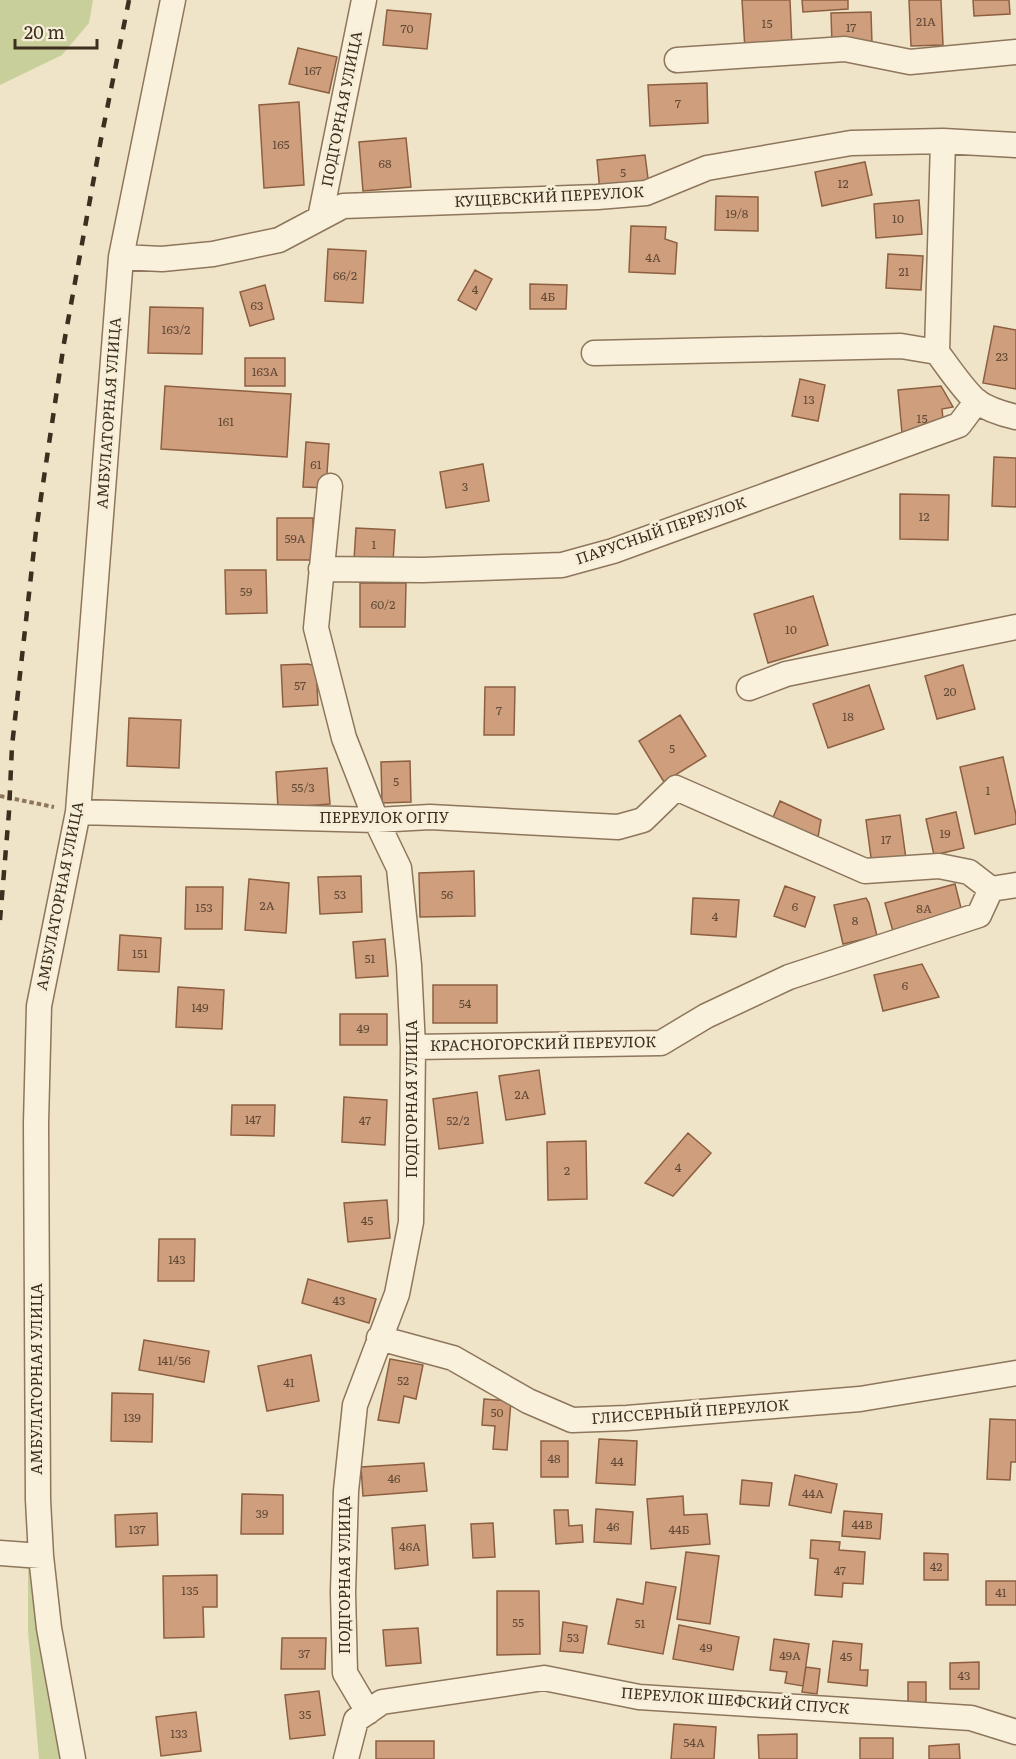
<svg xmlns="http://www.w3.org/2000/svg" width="1016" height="1759" viewBox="0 0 1016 1759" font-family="Literata,serif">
  <rect width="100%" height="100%" fill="#f0e4c8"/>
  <!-- green -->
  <path fill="#c9cf9b" d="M0 0H93L89 23 62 55 0 85Z
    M28 1568 37 1570 68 1759H39L28 1631Z"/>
  <!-- building -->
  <path fill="#cf9f7d" stroke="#8d5f41" stroke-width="1.5" d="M742 0H790L792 47 745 50Z
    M802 0H848V9L803 12Z
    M909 0H941L943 45 911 46Z
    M973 0H1009L1010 14 974 16Z
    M387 10 431 14 427 49 383 45Z
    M871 12 872 44 832 45 831 13Z
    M298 48 337 57 329 93 289 84Z
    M707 83 708 123 650 126 648 85Z
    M299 102 304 185 264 188 259 105Z
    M406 138 411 187 363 191 359 142Z
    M645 155 649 186 600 192 597 160Z
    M865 162 872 195 822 206 815 172Z
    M716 196 758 197V231L715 230Z
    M919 200 922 234 876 238 874 204Z
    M631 226 666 227 665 239 677 243 675 274 629 272Z
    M328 249 366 251 363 303 325 301Z
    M888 254 923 256 921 290 886 288Z
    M475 270 492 279 476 310 458 300Z
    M530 284 567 285 566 309H530Z
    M265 285 274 319 250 326 240 292Z
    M150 307 203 308 202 354 148 353Z
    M994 326 1016 330V389L983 383Z
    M245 358H285V386H245Z
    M800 379 825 385 818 421 792 416Z
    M165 386 291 394 287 457 161 449Z
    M941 386 953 407 942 409 944 429 902 433 898 390Z
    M306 442 329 444 326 488 303 487Z
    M994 457 1016 458V507L992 506Z
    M483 464 489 501 446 508 440 472Z
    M900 494 949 495 948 540 900 539Z
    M277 518H313V560H277Z
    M356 528 395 530 393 562 354 560Z
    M225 570H266L267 613 226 614Z
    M360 583H406L405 627H360Z
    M813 596 828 645 768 663 754 614Z
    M308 664 316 666 318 705 283 707 281 665Z
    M963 665 975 709 937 719 925 676Z
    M869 685 884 729 828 748 813 704Z
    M485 687H515L514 735H484Z
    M680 715 706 756 664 782 639 741Z
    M129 718 181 720 179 768 127 766Z
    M1003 757 1016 815V824L975 834 960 767Z
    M410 761 411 802 382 803 381 762Z
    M327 768 330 804 278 808 276 772Z
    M780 801 821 820 817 843 771 822Z
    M956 812 964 848 934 855 926 819Z
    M900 815 906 859 872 865 866 820Z
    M474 871 475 916 420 917 419 873Z
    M361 876 362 912 320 914 318 877Z
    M249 879 289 883 286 933 245 930Z
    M955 884 963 916 894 935 885 903Z
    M785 886 815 897 805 927 774 916Z
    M186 887H223L222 929H185Z
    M693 898 739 900 736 937 691 934Z
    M866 898 869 903 877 936 843 944 834 905Z
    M120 935 161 938 159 972 118 970Z
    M385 939 388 976 356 978 353 942Z
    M922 964 939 997 883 1011 874 975Z
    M433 985H497V1023H433Z
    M178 987 224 990 222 1029 176 1027Z
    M340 1014H387V1045H340Z
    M539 1070 545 1114 506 1120 499 1076Z
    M477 1092 483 1143 439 1149 433 1099Z
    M344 1097 387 1100 385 1145 342 1142Z
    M232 1105H275L274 1136 231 1135Z
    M688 1133 711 1153 673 1196 645 1183Z
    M586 1141 587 1199 548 1200 547 1142Z
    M387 1200 390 1238 348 1242 344 1203Z
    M159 1239H195L194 1281H158Z
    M308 1279 376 1299 369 1323 302 1303Z
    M144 1340 209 1351 204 1382 139 1370Z
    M311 1355 319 1401 267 1411 258 1366Z
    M390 1359 423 1365 416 1399 404 1396 399 1423 378 1420Z
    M112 1393 153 1394 152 1442 111 1441Z
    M484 1399 511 1401 507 1450 493 1449 495 1426 482 1425Z
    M990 1419 1016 1420V1462H1011L1010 1480 987 1479Z
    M599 1439 637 1441 635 1485 596 1483Z
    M541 1441H568V1477H541Z
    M424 1463 427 1491 363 1496 361 1467Z
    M795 1475 837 1484 831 1513 789 1505Z
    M742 1480 772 1483 769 1506 740 1504Z
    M242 1494 283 1495V1534H241Z
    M683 1496 684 1515 707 1514 710 1544 651 1549 647 1499Z
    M596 1509 633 1512 631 1544 594 1542Z
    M554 1510H568L569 1526 582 1525 583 1542 556 1544Z
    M844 1511 882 1514 880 1539 842 1536Z
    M157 1513 158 1545 116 1547 115 1515Z
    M493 1523 495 1557 473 1558 471 1524Z
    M425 1525 428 1565 395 1569 392 1528Z
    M811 1540 840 1542 839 1550 865 1552 863 1584 843 1583 842 1597 815 1595 818 1559 810 1558Z
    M686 1552 719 1556 710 1624 677 1619Z
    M924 1553 948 1554V1580H924Z
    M217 1575V1607H203L204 1637 164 1638 163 1576Z
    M986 1581H1016V1605H986Z
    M646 1582 676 1587 663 1654 608 1644 617 1599 643 1604Z
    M497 1591H539L540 1654 497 1655Z
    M563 1622 587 1626 583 1653 560 1651Z
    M679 1625 739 1637 733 1670 673 1659Z
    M418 1628 421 1663 386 1666 383 1630Z
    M282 1638H326L325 1669H281Z
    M774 1639 809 1644 803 1686 785 1683 787 1672 770 1670Z
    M833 1641 862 1644 860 1670H868L867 1686 828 1682Z
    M979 1662V1689H950V1663Z
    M806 1667 820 1669 817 1694 802 1692Z
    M908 1682H926V1704H908Z
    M319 1691 325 1735 290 1739 285 1695Z
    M196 1712 201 1751 161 1756 156 1717Z
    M674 1724 716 1727 714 1759H671Z
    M797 1734V1759H759L758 1735Z
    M860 1738H893V1759H860Z
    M376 1741H434V1759H376Z
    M959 1744 960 1759H929V1746Z"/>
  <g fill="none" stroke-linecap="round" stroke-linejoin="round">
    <!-- minor casing -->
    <g stroke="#8d765c" stroke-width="27">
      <path id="minor" d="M677 60 845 49 910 62 1016 52
        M320 218 364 0
        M121 257 162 259 213 254 279 240 343 206 597 197 646 193 707 168 851 143 943 141 1016 145
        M937 352 943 141
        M594 353 901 346 937 352C948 367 962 388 976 401 987 409 1003 414 1016 417
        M330 486 316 628 344 738 376 820 399 868 409 965 413 1047 411 1222 397 1294 355 1405 346 1491 343 1592 345 1673 368 1712
        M321 569 423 570 562 565 613 551 959 425 977 401
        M749 688 786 674 1016 627
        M78 812 376 820 430 817 618 827 643 820 676 788 865 871 939 866 969 872 991 889
        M413 1047 661 1043 706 1016 789 977 979 915 991 889 1016 885
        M379 1338 453 1358 528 1401 572 1420 627 1418 860 1399 1016 1373
        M0 1553 41 1556
        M73 1759 49 1628 41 1556 38 1500 36 1123 39 1006 78 812 121 257 173 0
        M346 1759 356 1720 382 1702 544 1678 639 1697 971 1718 1016 1732"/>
    </g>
    <!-- path -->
    <path stroke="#8d765c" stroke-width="4" stroke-dasharray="4.5 3" stroke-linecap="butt" d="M0 796 54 807"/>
    <!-- minor -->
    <use href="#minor" stroke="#faf1dc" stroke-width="24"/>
    <!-- rail -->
    <path stroke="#3d2e20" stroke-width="4.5" stroke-dasharray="10 10" stroke-linecap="butt" d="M0 920 9 812 12 746 36 531 64 343 101 139 129 0"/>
  </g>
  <g text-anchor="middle" stroke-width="6" stroke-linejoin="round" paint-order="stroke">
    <!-- number labels -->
    <g font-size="12" fill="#624a37">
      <text x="926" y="26">21А</text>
      <text x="767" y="28">15</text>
      <text x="851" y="32">17</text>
      <text x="407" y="33">70</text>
      <text x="313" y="75">167</text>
      <text x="678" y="108">7</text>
      <text x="281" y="149">165</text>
      <text x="385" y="168">68</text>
      <text x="623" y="177">5</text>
      <text x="843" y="188">12</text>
      <text x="737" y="218">19/8</text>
      <text x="898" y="223">10</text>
      <text x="653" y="262">4А</text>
      <text x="904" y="276">21</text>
      <text x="345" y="280">66/2</text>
      <text x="475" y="294">4</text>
      <text x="548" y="301">4Б</text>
      <text x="257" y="310">63</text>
      <text x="176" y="334">163/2</text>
      <text x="1002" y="361">23</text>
      <text x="265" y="376">163А</text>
      <text x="809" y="404">13</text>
      <text x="922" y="423">15</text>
      <text x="226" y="426">161</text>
      <text x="316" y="469">61</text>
      <text x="465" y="491">3</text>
      <text x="924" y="521">12</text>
      <text x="295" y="543">59А</text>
      <text x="374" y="549">1</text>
      <text x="246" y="596">59</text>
      <text x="383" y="609">60/2</text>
      <text x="791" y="634">10</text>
      <text x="300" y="690">57</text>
      <text x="950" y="696">20</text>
      <text x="499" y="715">7</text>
      <text x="848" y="721">18</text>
      <text x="672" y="753">5</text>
      <text x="396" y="786">5</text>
      <text x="303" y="792">55/3</text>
      <text x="988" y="795">1</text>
      <text x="945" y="838">19</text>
      <text x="886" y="844">17</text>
      <text x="340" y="899">53</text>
      <text x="447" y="899">56</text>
      <text x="267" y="910">2А</text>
      <text x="795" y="911">6</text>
      <text x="204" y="912">153</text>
      <text x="924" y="913">8А</text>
      <text x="715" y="921">4</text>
      <text x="855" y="925">8</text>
      <text x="140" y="958">151</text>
      <text x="370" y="963">51</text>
      <text x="905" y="990">6</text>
      <text x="465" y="1008">54</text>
      <text x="200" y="1012">149</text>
      <text x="363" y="1033">49</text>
      <text x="522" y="1099">2А</text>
      <text x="253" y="1124">147</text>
      <text x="365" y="1125">47</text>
      <text x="458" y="1125">52/2</text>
      <text x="678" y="1172">4</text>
      <text x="567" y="1175">2</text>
      <text x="367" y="1225">45</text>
      <text x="177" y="1264">143</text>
      <text x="339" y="1305">43</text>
      <text x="174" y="1365">141/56</text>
      <text x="403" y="1385">52</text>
      <text x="289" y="1387">41</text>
      <text x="497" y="1417">50</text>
      <text x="132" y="1422">139</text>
      <text x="554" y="1463">48</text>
      <text x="617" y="1466">44</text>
      <text x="394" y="1483">46</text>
      <text x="813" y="1498">44А</text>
      <text x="262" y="1518">39</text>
      <text x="862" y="1529">44В</text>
      <text x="613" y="1531">46</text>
      <text x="137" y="1534">137</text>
      <text x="679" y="1534">44Б</text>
      <text x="410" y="1551">46А</text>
      <text x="936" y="1571">42</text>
      <text x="840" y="1575">47</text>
      <text x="190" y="1595">135</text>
      <text x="1001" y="1597">41</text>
      <text x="518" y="1627">55</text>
      <text x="640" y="1628">51</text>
      <text x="573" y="1642">53</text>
      <text x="706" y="1652">49</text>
      <text x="304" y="1658">37</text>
      <text x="790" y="1660">49А</text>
      <text x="846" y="1661">45</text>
      <text x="964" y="1680">43</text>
      <text x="305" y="1719">35</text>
      <text x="179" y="1738">133</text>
      <text x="694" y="1747">54А</text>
    </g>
    <!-- street labels -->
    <g font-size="15" fill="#3d2e20" stroke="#f7eed8">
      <text transform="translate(342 109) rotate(-79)" y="5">ПОДГОРНАЯ УЛИЦА</text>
      <text transform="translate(549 197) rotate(-3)" y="5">КУЩЕВСКИЙ ПЕРЕУЛОК</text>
      <text transform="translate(109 413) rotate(-86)" y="5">АМБУЛАТОРНАЯ УЛИЦА</text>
      <text transform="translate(661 531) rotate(-19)" y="5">ПАРУСНЫЙ ПЕРЕУЛОК</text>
      <text x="384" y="823">ПЕРЕУЛОК ОГПУ</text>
      <text transform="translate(60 896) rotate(-79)" y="5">АМБУЛАТОРНАЯ УЛИЦА</text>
      <text transform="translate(543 1044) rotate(-1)" y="5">КРАСНОГОРСКИЙ ПЕРЕУЛОК</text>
      <text transform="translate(412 1099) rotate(-90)" y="5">ПОДГОРНАЯ УЛИЦА</text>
      <text transform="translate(37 1379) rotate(-90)" y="5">АМБУЛАТОРНАЯ УЛИЦА</text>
      <text transform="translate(690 1412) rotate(-4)" y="5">ГЛИССЕРНЫЙ ПЕРЕУЛОК</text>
      <text transform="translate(345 1575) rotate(-90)" y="5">ПОДГОРНАЯ УЛИЦА</text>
      <text transform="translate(735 1701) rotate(4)" y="5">ПЕРЕУЛОК ШЕФСКИЙ СПУСК</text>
    </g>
  </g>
  <!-- scale -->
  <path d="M15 39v9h82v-9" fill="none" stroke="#3d2e20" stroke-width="3"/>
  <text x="24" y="39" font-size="18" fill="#3d2e20" stroke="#f7eed8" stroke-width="4.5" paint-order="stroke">20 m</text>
</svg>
